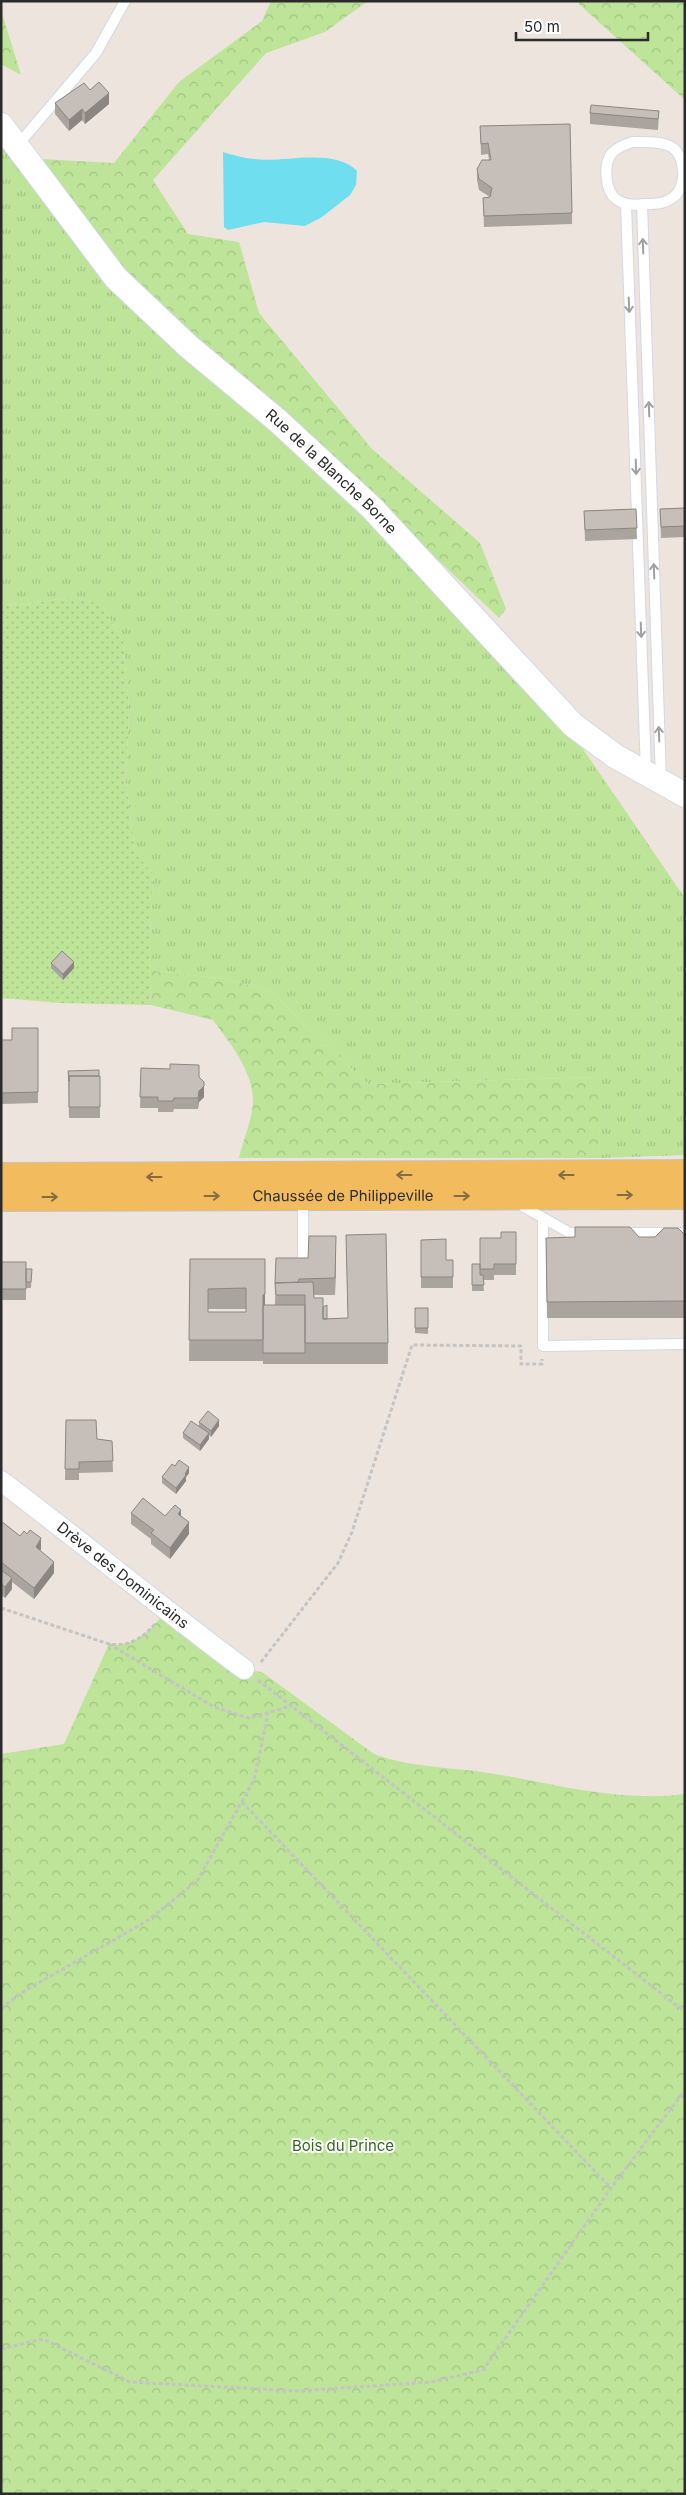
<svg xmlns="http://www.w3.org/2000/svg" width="686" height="2495" viewBox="0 0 686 2495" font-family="Inter,sans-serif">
  <defs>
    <pattern id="grass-tufts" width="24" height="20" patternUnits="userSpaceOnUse" patternTransform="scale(1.25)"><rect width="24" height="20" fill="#bde499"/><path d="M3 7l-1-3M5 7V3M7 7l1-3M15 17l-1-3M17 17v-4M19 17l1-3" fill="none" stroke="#a3c484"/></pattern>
    <pattern id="forest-crowns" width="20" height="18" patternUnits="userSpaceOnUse" patternTransform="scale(1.25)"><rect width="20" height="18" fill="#bde499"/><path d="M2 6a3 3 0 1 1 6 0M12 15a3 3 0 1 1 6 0" fill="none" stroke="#a3c484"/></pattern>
    <pattern id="park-dots" width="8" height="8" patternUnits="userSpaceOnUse" patternTransform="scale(1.25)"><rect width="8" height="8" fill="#bde499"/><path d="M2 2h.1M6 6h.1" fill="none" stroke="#a3c484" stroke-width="1.8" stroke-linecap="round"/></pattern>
  </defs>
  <rect width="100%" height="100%" fill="#ede4dd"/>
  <!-- grass -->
  <path fill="url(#grass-tufts)" d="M1 134 119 291 434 581 583 749 685 898V1155L600 1158 598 1077 368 1084 271 992 227 979 155 971 149 959 153 874 135 852 126 783 129 709 123 641 102 605 73 597 19 605 1 604Z"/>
  <!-- forest -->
  <path fill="url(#forest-crowns)" d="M271 1H368L325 32 266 53 153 180 188 234 239 242 259 313 372 449 480 543 506 609 499 618 347 473 120 274 40 159 114 163 179 82 262 21Z
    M577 1H685V100L580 5Z
    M1 10 21 75 1 64Z
    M149 959 155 971 227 979 271 992 368 1084 599 1077 600 1158H239C243 1141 252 1120 253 1102 254 1072 229 1042 213 1020L151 1005Z
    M161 1617 230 1668 262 1672 374 1754C408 1767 445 1767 482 1772 551 1782 614 1803 685 1794V2494H1V1754L64 1744 109 1644C133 1647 146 1635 161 1617Z"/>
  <!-- park -->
  <path fill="url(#park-dots)" d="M73 597 102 605 123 641 129 709 126 783 135 852 153 874 149 959 151 1005 61 1003 1 998V604L20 605Z"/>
  <!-- water -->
  <path fill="#6fdff0" d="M223 152C233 155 243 158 254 159 284 163 334 147 357 171L356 185 350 195 322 217 305 226 264 222 228 230 224 227Z"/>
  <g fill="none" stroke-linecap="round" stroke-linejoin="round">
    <!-- service casing -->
    <g stroke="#d2d8e4" stroke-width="12">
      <path id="service" d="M632 142C661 142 683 140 683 175 683 184 679 194 672 198 664 204 655 204 646 204 636 205 625 206 616 199 605 191 603 164 612 153 617 147 625 145 632 142Z
        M17 146 96 53 125 1
        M626 204 646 772
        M642 204 661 781
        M519 1201 524 1207 570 1233H588
        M543 1218V1346L685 1344
        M622 1233H685
        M303 1271V1198"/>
    </g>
    <!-- minor casing -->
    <g stroke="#d2d8e4" stroke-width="22">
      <g id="minor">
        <path id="s1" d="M1 1481C83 1543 162 1608 244 1669"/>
      </g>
    </g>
    <!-- tertiary casing -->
    <g stroke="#d2d8e4" stroke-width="26">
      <g id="tertiary">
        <path id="s2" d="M1 125 116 278 188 346 278 421 372 508 573 725 615 756 685 795"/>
      </g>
    </g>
    <!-- primary casing -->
    <g stroke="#c4c4c4" stroke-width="30">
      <g id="primary">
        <path d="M1 1177 685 1174"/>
        <path id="s3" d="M1 1197 685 1195"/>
      </g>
    </g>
    <!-- path -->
    <path stroke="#c4c4c4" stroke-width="3" stroke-dasharray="4 2.5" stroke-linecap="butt" d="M1 1608 109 1644C129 1647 141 1639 155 1624
      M109 1644 214 1707 249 1718 291 1706
      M261 1662 338 1563 352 1532 412 1345 521 1346V1364H542V1359
      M258 1680 685 2012
      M242 1802 611 2188
      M1 2008 26 1990 147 1921 197 1881 254 1780 268 1713
      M1 2349 43 2339 130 2382 298 2391 431 2382 483 2370 611 2188 685 2090"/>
    <!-- service -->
    <use href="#service" stroke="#fff" stroke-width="10"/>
    <!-- minor -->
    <use href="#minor" stroke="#fff" stroke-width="20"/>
    <!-- tertiary -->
    <use href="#tertiary" stroke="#fff" stroke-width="24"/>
    <!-- primary -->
    <use href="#primary" stroke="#f2bb5d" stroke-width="28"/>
  </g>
  <!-- wall -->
  <path fill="#aaa49f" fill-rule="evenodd" d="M90 90 109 104 85 124 82 120 69 131 55 114V103Z
    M659 111 658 130 590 124V113Z
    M480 126 572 213V224L484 227 483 198 490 197 479 190 477 180V169L489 160 488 154 481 155Z
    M685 508V537L661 538 660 509Z
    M636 509 637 539 585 541 584 511Z
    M51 963 74 968 63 980 51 968Z
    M38 1028V1103L1 1104V1040H12Z
    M141 1068 199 1077 204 1093V1097L199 1102 198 1109H174L173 1112H158V1108H140Z
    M68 1071 100 1076V1118H69Z
    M516 1232V1275H494V1280H483L484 1291H472V1264H480L501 1238Z
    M346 1235 388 1343V1364H263V1361H189L190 1259H265V1305H275L276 1258H308L336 1252 335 1295H314V1298L323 1307 327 1319 348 1318ZM208 1309H246V1312H208Z
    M685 1235V1318H547L546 1238 655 1237Z
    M421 1240 446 1260H453V1288H421Z
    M1 1262H26V1300H1Z
    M26 1269H32L31 1288H26Z
    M415 1308H428V1334L415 1333Z
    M66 1420 97 1439 112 1441 113 1472 79 1473V1480H65Z
    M199 1422 219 1426 211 1437 209 1435V1439L200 1451 183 1438V1433L199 1426Z
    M175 1466 189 1473 186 1477V1481L176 1494 162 1483V1477Z
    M131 1513 165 1516 181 1517 189 1534 170 1559 151 1544V1539L131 1524Z
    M1 1521 20 1536 41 1549 40 1551 54 1573 34 1599 12 1582V1589L5 1598 1 1595Z"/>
  <!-- shaded-wall -->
  <path fill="#8b8682" d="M109 93V104L85 124V113Z
    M82 109V120L69 131V120Z
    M74 962V968L63 980V974Z
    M204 1082V1097L199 1102 198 1109 199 1091Z
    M336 1236V1252L335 1295V1278Z
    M265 1294V1315L263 1316V1295Z
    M219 1420V1426L211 1437V1431Z
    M209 1433V1439L200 1451V1445Z
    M189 1467V1473L186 1477V1481L176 1494V1488Z
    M181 1510V1521L178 1514Z
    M189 1522V1534L170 1559V1548Z
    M41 1538V1549L36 1558V1547Z
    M54 1562V1573L34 1599V1588Z
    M12 1578V1589L5 1598V1587Z"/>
  <!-- building -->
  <path fill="#c6bfb9" stroke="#8b8682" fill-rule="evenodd" d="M99 82 109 93 85 113 82 109 69 120 55 103 84 83 90 90Z
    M591 105 659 111 658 119 590 113Z
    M570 124 572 213 484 216 483 198 490 197 492 188 479 179 477 169 482 160H491L488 143 481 144 480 126Z
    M685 508V526L661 527 660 509Z
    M636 509 637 528 585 530 584 511Z
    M62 951 74 962 63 974 51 963Z
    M12 1028H38V1092L1 1093V1040H12Z
    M170 1064 199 1065V1077L204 1082V1086L199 1091 198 1098H174L173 1101H158V1097H140L141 1068 170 1069Z
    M99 1070V1076H69V1081L68 1071Z
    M69 1076H100V1107H69Z
    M575 1227H630L639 1237H655L664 1228H678L685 1235V1301L547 1302 546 1238 575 1237Z
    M501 1232H516V1264H494V1269H480V1238H501Z
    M386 1234 388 1343H305V1295H276L275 1283 313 1282 314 1298H323V1319L348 1318 346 1235Z
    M309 1236H336L335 1278 299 1279 298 1282 275 1283 276 1258H308Z
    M446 1239V1260H453V1277H421V1240Z
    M190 1259H265V1294L263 1295V1340H189ZM246 1288V1312H208V1289Z
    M1 1262H26V1289H1Z
    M472 1264H480V1275H483L484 1285H472Z
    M26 1269H32L31 1282H26Z
    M263 1305H305V1353H263Z
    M327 1305V1319H323V1307Z
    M415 1308H428V1328H415Z
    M208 1411 219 1420 211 1431 199 1422Z
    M66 1420H96L97 1439 112 1441 113 1461 79 1462V1469H65Z
    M191 1421 209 1433 200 1445 183 1433Z
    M179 1460 189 1467 185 1474 186 1475 176 1488 162 1477 172 1464 175 1466Z
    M143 1498 165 1516 175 1505 181 1510 178 1514 189 1522 170 1548 151 1533 154 1530 131 1513Z
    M1 1521 20 1536 24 1531 27 1534 30 1530 41 1538 36 1547 54 1562 34 1588 1 1562Z
    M1 1570 12 1578 5 1587 1 1584Z"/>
  <!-- one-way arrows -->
  <defs><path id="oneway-shaft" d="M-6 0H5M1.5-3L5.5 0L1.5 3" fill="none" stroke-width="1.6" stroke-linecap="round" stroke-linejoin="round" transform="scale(1.25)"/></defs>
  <g stroke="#a0a0a0">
    <use href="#oneway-shaft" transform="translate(643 246) rotate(-92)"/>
    <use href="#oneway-shaft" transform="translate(629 305) rotate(88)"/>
    <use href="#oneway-shaft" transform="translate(649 409) rotate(-92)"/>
    <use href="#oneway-shaft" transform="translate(636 467) rotate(88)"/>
    <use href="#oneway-shaft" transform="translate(654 571) rotate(-92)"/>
    <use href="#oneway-shaft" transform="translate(641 630) rotate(88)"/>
    <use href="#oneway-shaft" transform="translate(659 734) rotate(-92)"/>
  </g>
  <g stroke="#856c42">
    <use href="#oneway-shaft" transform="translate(404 1175) rotate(180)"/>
    <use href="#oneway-shaft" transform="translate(566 1175) rotate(180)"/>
    <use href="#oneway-shaft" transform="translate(154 1177) rotate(180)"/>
    <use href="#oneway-shaft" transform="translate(625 1195)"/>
    <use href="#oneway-shaft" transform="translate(212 1196)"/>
    <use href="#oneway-shaft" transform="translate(462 1196)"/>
    <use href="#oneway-shaft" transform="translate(50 1197)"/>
  </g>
  <g text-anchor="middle" stroke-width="4" stroke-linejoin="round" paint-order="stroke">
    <!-- street labels -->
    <g font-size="15" fill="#2b2b2b" stroke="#fff">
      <text dy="5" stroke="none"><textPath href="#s2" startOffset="481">Rue de la Blanche Borne</textPath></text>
      <text dy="5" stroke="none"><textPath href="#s3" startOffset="342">Chaussée de Philippeville</textPath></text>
      <text dy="5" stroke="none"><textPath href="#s1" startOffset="154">Drève des Dominicains</textPath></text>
    </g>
    <!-- park labels -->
    <g font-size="15" fill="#356a1a" stroke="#fff">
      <text x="343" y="2151">Bois du Prince</text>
    </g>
  </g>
  <!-- border -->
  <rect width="686" height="2495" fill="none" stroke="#2b2b2b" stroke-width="5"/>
  <!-- scale -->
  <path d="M516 32v8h132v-8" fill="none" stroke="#2b2b2b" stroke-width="2.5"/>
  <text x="524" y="32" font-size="15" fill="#2b2b2b" stroke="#ffffff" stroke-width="4" paint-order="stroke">50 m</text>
</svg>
